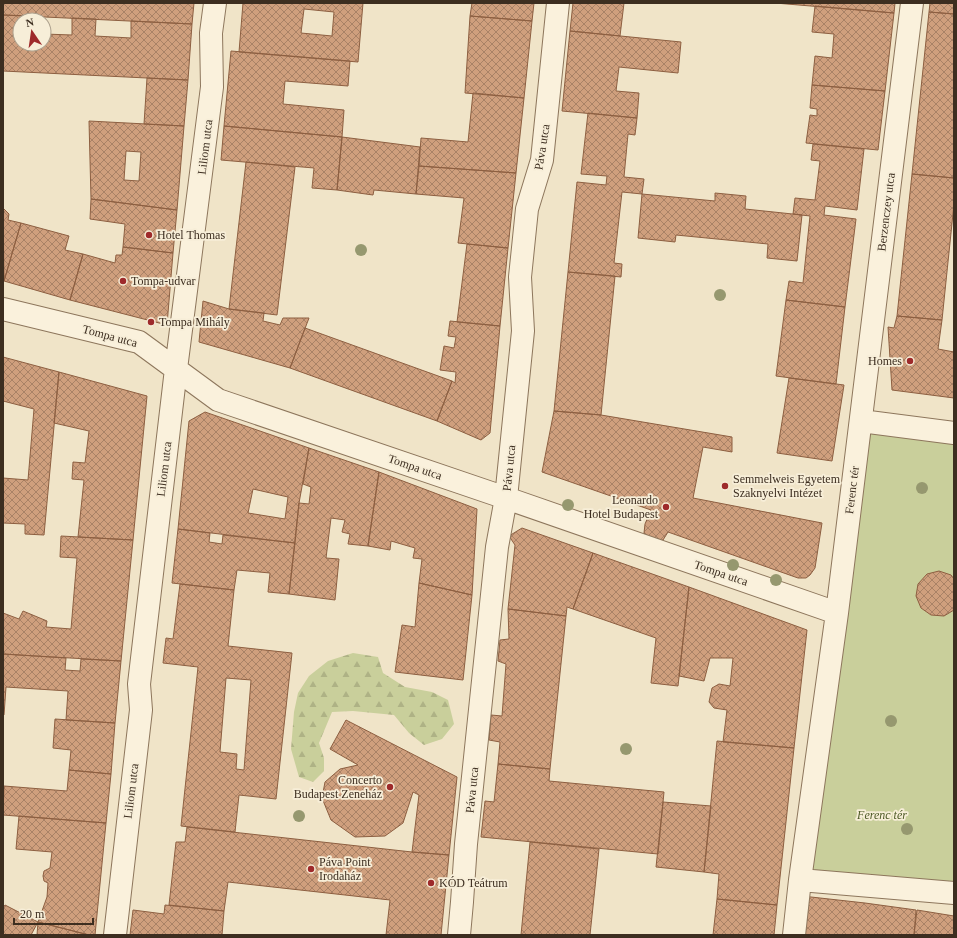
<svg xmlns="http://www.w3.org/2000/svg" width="957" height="938" viewBox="0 0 957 938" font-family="Georgia,serif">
  <defs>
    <pattern id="forest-firs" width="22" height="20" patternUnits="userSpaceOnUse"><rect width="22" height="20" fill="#c9cf9b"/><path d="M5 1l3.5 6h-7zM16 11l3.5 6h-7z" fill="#aeb285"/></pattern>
    <pattern id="building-cross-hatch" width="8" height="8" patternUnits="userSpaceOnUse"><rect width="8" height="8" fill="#cf9f7d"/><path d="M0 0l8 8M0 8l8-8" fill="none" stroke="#a98266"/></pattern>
  </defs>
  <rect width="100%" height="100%" fill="#f0e4c8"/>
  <!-- forest -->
  <path fill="url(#forest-firs)" d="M353 653 378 657 383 673 405 687 432 692 448 700 454 724 442 739 424 745 409 733 394 715 353 711 332 712 319 743 324 758V771L313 782 299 777 291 749 294 712 298 693 309 676 328 661Z"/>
  <!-- green -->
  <path fill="#c9cf9b" d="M861 421 954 433V893L800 880Z"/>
  <!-- building -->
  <path fill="url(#building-cross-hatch)" stroke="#8d5f41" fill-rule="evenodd" d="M3 3H194L192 24 3 15Z
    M243 3H363L358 62 239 52ZM304 9 334 12 332 36 301 33Z
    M472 3H534L532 21 470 16Z
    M573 3H624L620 36 570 31Z
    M775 3H895L894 13Z
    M930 3H954V14L929 12Z
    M815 6 894 13 885 91 812 85 815 56 832 58 834 34 812 32Z
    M929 12 954 14V178L912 174Z
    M3 15 35 16V20H20V44H44V34L72 35V18L96 19 95 36 131 38V21L192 24 188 80 3 71Z
    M470 16 532 21 524 98 465 93Z
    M570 31 681 42 678 73 619 67 616 91 639 93 637 118 562 111Z
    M231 51 350 61 348 86 285 81 283 104 344 110 342 137 224 126Z
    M147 78 188 80 184 126 144 124Z
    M812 85 885 91 878 150 806 143 810 115 817 116V109L810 108Z
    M473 93 524 98 516 173 419 166 421 138 468 142Z
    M588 113 637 118 635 135 628 134 624 177 644 179 642 194 622 192 614 263 622 264 621 277 568 272 577 182 606 185 607 176 581 174Z
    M89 121 184 126 177 210 91 199ZM126 151 141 152 139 181 124 180Z
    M224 126 342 137 337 190 312 188 314 168 221 160Z
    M342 137 420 147 416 194 374 190 373 195 337 190Z
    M813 144 864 149 857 210 825 206 824 215 856 219 845 307 786 300 789 281 803 283 810 216 793 214 795 198 815 200 820 161 811 160Z
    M246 162 295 167 277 315 229 309Z
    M419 166 516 173 508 248 458 243 464 198 416 194Z
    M912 174 954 178V204L942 320 897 316Z
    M715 193 746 196 745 209 802 215 797 261 767 258 768 244 676 235 675 242 638 238 642 194 715 201Z
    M91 199 177 210 173 253 123 247 125 224 90 219Z
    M4 209 9 214 8 220 21 223 4 281 3 210Z
    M21 223 69 236 65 250 83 254 70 300 4 281Z
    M467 244 508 248 500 326 457 322Z
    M123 247 173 253 167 325 70 300 83 254 115 263 116 255H122Z
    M568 272 615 276 601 415 554 411Z
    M786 300 845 307 836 384 776 376Z
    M203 301 229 309 264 313 263 321 280 325 283 318H309L290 368 199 342Z
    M897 316 942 320 938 349 954 352V398L892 390 888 327 894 328Z
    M450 321 500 326 490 433 481 440 437 421 452 381 455 383 456 372 440 370 444 346 454 348 456 337 448 336Z
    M305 328 452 381 437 421 290 368Z
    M3 357 59 372 44 535 25 534V524L3 523V478L28 480 34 409 3 401Z
    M59 372 147 396 133 540 78 537 84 480 72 479 73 462 85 463 89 431 54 423Z
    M789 378 844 385 832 461 777 453Z
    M554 411 601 415 732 437V452L703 447 693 498 822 523 815 568 810 575 806 578H798L668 532 663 540 655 542 648 539 644 533 645 524 651 510 542 472Z
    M205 412 309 448 299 503 295 543 178 529 189 421ZM253 489 288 497 285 519 248 513Z
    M309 448 379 472 368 546 348 544 350 534 342 532 345 520 331 518 326 558 339 559 335 600 289 594 299 503 309 504 311 487 303 484Z
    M379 472 477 509 472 595 419 583 422 559 413 558 415 548 391 541 390 550 368 546Z
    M522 528 593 553 573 609 567 607 566 616 508 609 515 545 509 536Z
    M178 529 210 533 209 542 222 544 223 535 295 543 289 594 268 592 270 573 237 570 234 590 172 583Z
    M61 536 133 540 121 661 3 654V613L19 619 23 611 47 621 46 627 71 629 77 558 60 557Z
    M593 553 689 587 678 686 651 683 656 638 573 609Z
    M939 571 951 575 954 579V610L944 616 931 615 921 608 916 596 918 584 927 574Z
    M419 583 472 595 463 680 395 672 402 625 415 627Z
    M180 584 234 590 228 646 292 653 276 799 239 795 235 832 181 826 198 667 163 663 166 638 173 639ZM226 678 251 680 244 770 236 769 237 754 220 752Z
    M689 587 807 630 794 748 723 742 727 710 714 708 709 702 712 688 719 684 730 686 733 658H710L704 681 679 676Z
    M508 609 566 616 550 769 498 764 500 742 489 740 491 715 502 716 506 664 498 661 500 640 509 639Z
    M3 654 66 658 65 670 80 671 81 659 121 661 115 723 66 720 68 691 6 687 4 715H3Z
    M55 719 115 723 111 774 69 770 71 750 53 748Z
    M346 720 457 777 449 855 412 852 419 795 413 792 403 823 385 836 355 837 331 820 322 798 325 782 340 769 358 765 330 749Z
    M717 741 794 748 777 905 717 899 719 874 704 872Z
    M498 764 550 769 549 781 664 792 658 854 481 837 485 801 494 802Z
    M69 770 111 774 106 823 3 815 4 786 67 791Z
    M663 802 711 806 704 872 656 867Z
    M19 816 106 823 95 935H89L38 922 47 897 48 883 44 881 43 876 44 871 50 868 52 852 16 849Z
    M187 827 412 852 449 855 441 935H386L390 900 228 882 224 911 169 905 176 842H185Z
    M530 842 599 849 590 935H521Z
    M802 896 865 903 916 910 914 935H799Z
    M717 899 777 905 774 935H713Z
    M5 905 38 922 31 935H3V908Z
    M165 905 224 911 222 935H130L133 910 164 914Z
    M917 910 954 916V935H914Z
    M38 922 89 935H37Z"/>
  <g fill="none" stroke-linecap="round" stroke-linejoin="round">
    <!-- minor casing -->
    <g stroke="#8d765c" stroke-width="24">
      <path id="minor" d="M3 309 139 342 218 400 506 498 837 613
        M861 421 954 433
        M800 880 954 893
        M115 935 141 710 139 684 176 369 212 87 211 33 215 3
        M459 935 462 902 466 844 497 547 506 498 523 331 520 277 527 209 542 160 558 3
        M794 935 800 880 837 613 912 3"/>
    </g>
    <!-- minor -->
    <use href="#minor" stroke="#faf1dc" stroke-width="22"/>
  </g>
  <!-- trees -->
  <g fill="#96986f">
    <circle cx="361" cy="250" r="6"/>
    <circle cx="720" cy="295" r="6"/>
    <circle cx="922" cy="488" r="6"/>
    <circle cx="568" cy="505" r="6"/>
    <circle cx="733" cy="565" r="6"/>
    <circle cx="776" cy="580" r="6"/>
    <circle cx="891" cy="721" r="6"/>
    <circle cx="626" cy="749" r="6"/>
    <circle cx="299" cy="816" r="6"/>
    <circle cx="907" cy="829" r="6"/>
  </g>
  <!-- markers -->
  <g fill="#9e2a2b" stroke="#f7eed8" stroke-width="1.5">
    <circle cx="149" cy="235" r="4"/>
    <circle cx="123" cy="281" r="4"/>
    <circle cx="151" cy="322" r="4"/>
    <circle cx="910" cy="361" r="4"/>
    <circle cx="725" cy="486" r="4"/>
    <circle cx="666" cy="507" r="4"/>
    <circle cx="390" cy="787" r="4"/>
    <circle cx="311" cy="869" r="4"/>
    <circle cx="431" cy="883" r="4"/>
  </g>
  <g text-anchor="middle" stroke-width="3.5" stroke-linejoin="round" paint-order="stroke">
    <!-- street labels -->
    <g font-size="12" fill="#3d2e20" stroke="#f7eed8">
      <text transform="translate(205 147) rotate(-83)" y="4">Liliom utca</text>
      <text transform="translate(542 147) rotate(-81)" y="4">Páva utca</text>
      <text transform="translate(886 212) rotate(-83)" y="4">Berzenczey utca</text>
      <text transform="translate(110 336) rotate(15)" y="4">Tompa utca</text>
      <text transform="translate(415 467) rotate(19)" y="4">Tompa utca</text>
      <text transform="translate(509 468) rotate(-84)" y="4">Páva utca</text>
      <text transform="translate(164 469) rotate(-83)" y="4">Liliom utca</text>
      <text transform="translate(852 490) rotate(-83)" y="4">Ferenc tér</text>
      <text transform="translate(721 573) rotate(19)" y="4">Tompa utca</text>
      <text transform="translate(472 790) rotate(-84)" y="4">Páva utca</text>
      <text transform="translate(131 791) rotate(-83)" y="4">Liliom utca</text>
    </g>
    <!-- poi labels -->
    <g font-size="12" fill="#3d2e20" stroke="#f7eed8" text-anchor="start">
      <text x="157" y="239">Hotel Thomas</text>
      <text x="131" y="285">Tompa-udvar</text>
      <text x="159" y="326">Tompa Mihály</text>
      <text x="902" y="365" text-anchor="end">Homes</text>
      <text x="733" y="483">Semmelweis Egyetem<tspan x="733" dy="14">Szaknyelvi Intézet</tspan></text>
      <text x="658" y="504" text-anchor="end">Leonardo<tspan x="658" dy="14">Hotel Budapest</tspan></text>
      <text x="382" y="784" text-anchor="end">Concerto<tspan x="382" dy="14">Budapest Zeneház</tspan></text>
      <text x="319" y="866">Páva Point<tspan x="319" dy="14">Irodaház</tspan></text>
      <text x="439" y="887">KÓD Teátrum</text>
    </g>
    <!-- park labels -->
    <g font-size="12" font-style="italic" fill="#4d5a26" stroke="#f7eed8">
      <text x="882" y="819">Ferenc tér</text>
    </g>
  </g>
  <!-- border -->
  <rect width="957" height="938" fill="none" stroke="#3d2e20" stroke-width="8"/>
  <!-- north arrow -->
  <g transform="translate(32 32) rotate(347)"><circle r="19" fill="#f7eed8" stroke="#ada18e"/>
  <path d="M0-3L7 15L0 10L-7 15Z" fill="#9e2a2b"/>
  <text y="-6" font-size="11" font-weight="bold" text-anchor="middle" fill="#3d2e20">N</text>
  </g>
  <!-- scale -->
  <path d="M14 918v6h79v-6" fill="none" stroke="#3d2e20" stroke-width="2"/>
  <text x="20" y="918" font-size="12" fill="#3d2e20" stroke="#f7eed8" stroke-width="3" paint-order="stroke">20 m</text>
</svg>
